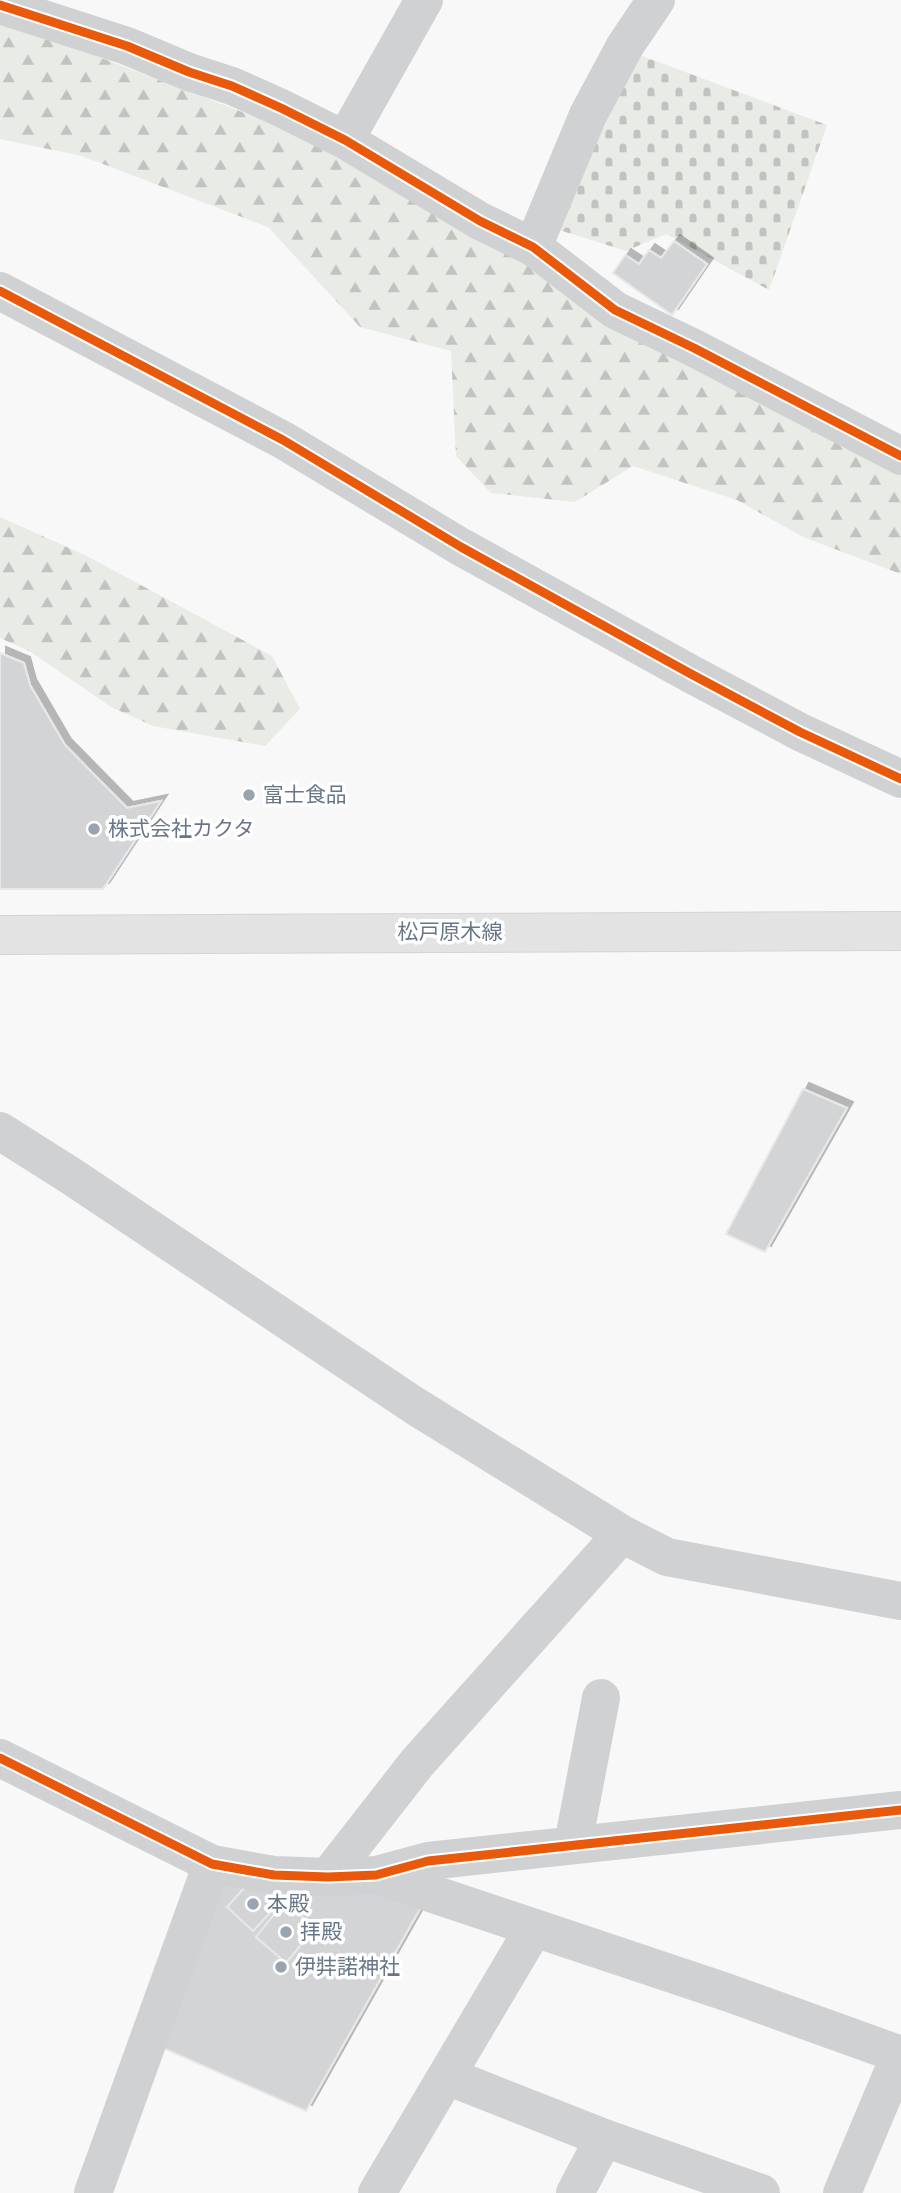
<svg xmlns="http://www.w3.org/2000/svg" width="901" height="2193" viewBox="0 0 901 2193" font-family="Lato,'Noto Sans JP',sans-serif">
  <defs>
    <pattern id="forest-firs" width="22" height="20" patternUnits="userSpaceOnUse" patternTransform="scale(1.75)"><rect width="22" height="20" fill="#e8ebe6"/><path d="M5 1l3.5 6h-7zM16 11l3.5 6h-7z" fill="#c0c3c0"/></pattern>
    <pattern id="cemetery-stones" width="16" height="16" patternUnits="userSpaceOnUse" patternTransform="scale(1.75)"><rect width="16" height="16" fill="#e8ebe6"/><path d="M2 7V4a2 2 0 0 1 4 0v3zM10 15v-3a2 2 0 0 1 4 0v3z" fill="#c0c3c0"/></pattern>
    <filter id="shadow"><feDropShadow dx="6" dy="-6" stdDeviation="0" flood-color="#0004"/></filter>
  </defs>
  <rect width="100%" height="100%" fill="#f8f8f8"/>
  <!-- forest -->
  <path fill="url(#forest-firs)" d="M0 19 289 130 901 473V574L803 537 737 500 633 466 575 502 491 493 456 456 451 351 360 327 268 227 82 156 0 139Z
    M0 517 87 556 272 656 300 709 265 746 153 726 111 707 31 652 0 638Z"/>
  <!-- cemetery -->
  <path fill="url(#cemetery-stones)" d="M640 55 827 125 769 290 666 234 626 251 556 229 611 98Z"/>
  <!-- building -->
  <path fill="#d3d4d5" stroke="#e8e8e8" stroke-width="2" filter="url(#shadow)" d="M674 241 707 264 672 315 613 273 625 255 639 264 649 250 661 258Z
    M0 653 24 663 30 685 65 745 127 808 161 801 103 889H0Z
    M803 1089 847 1108 765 1252 726 1234Z
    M212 1864 429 1893 306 2111 147 2041Z
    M254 1877 280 1902 253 1931 227 1907Z
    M284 1902 315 1928 286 1963 256 1937Z"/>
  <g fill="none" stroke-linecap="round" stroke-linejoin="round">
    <!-- major casing -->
    <g stroke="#d4d4d6" stroke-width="40">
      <path id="major" d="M0 935 901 931"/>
    </g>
    <!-- minor -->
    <path stroke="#d0d1d3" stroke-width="38" d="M0 5 127 46 189 72 232 86 281 108 345 140 480 221 533 247 615 310 694 348 901 456
      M345 140 424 0
      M533 247 588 115 625 46 656 0
      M0 291 283 440 461 547 691 674 800 732 901 779
      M0 1131 71 1176 415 1406 622 1534 667 1557 901 1601
      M0 1758 212 1864 274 1875 328 1877 376 1875 428 1861 901 1810
      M573 1844 601 1698
      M376 1875 729 1993 901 2055
      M328 1877 417 1763 622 1534
      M447 2076 604 2138 761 2193
      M93 2193 212 1864
      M377 2193 534 1928
      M575 2193 604 2138
      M842 2193 900 2055"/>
    <!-- major -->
    <use href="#major" stroke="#e3e3e4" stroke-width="38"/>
    <!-- cycleway casing -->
    <g stroke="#fff" stroke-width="13">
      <path id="cycleway" d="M0 5 127 46 189 72 232 86 281 108 345 140 480 221 533 247 615 310 694 348 901 456
        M0 291 283 440 461 547 691 674 800 732 901 779
        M0 1758 212 1864 274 1875 328 1877 376 1875 428 1861 901 1810"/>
    </g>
    <!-- cycleway -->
    <use href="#cycleway" stroke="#e8590c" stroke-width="9"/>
  </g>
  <!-- markers -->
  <g fill="#9aa4af" stroke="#fff" stroke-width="2.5">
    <circle cx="249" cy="795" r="7"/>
    <circle cx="94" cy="829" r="7"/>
    <circle cx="253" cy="1904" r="7"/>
    <circle cx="286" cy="1932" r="7"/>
    <circle cx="281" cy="1967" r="7"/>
  </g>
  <g text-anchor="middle" stroke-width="7" stroke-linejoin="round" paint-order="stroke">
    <!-- poi labels -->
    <g font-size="21" fill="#687688" stroke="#fff" text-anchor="start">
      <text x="263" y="802">富士食品</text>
      <text x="108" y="836">株式会社カクタ</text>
      <text x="267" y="1911">本殿</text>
      <text x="300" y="1939">拝殿</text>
      <text x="295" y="1974">伊弉諾神社</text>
    </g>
    <!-- street labels -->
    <g font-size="21" fill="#687688" stroke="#fff">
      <text x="450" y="939">松戸原木線</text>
    </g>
  </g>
</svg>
